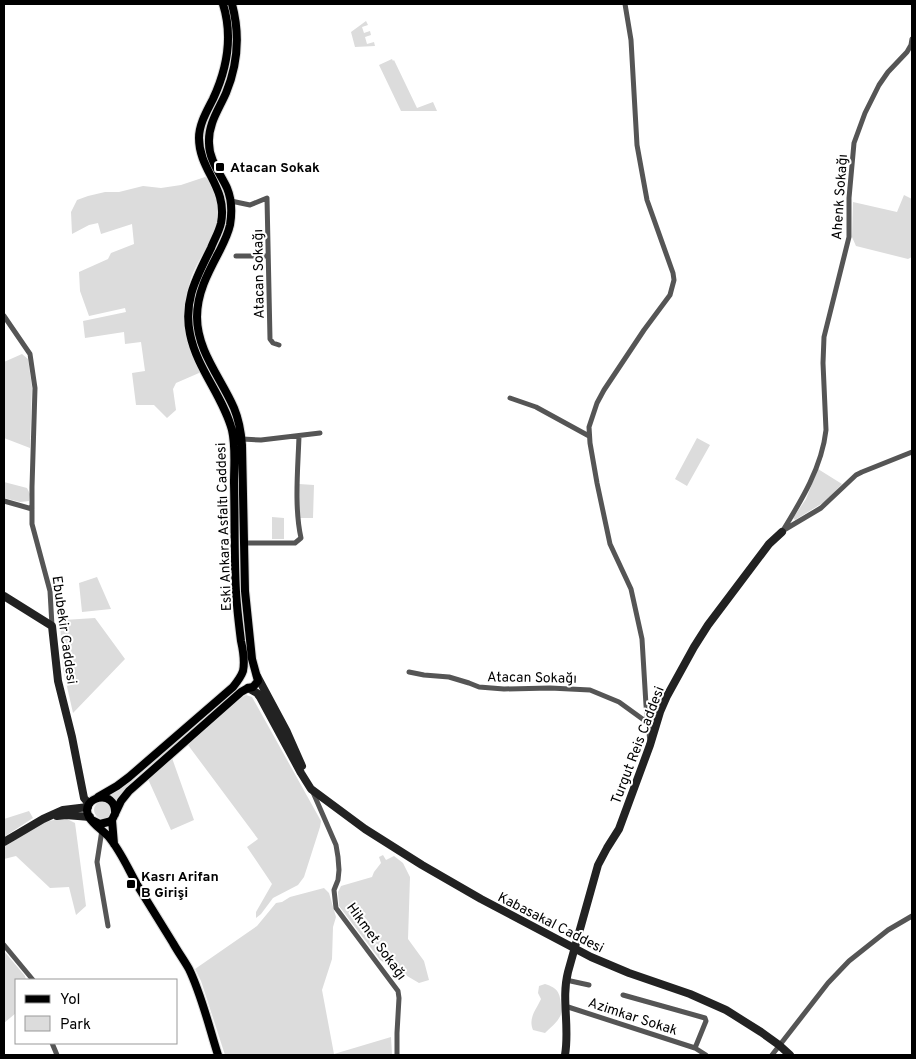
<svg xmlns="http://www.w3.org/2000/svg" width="916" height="1059" viewBox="0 0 916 1059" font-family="Overpass,sans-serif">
  <rect width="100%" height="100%" fill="#fff"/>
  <!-- green -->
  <path fill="#dcdcdc" d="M227 4H230L232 12 234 49 228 78 207 129 228 204V220L224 233 201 279 196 297 195 320 230 406 237 429 240 470H237C236 455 236 430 231 417 218 379 185 347 193 303 197 276 212 251 224 226 226 215 227 203 223 192 216 177 206 164 203 147 200 126 213 108 221 90 233 62 235 32 227 4Z
    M366 21 368 25 362 27 364 33 370 31 371 35 365 37 367 44 374 42 375 46 355 47 351 32Z
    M392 59 393 61 394 60 417 108 433 102 437 111H401L379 65Z
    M205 177C210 180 211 184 214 189 232 225 197 252 189 285 180 317 186 341 200 370L199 373 176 383 173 389 176 410 167 418 154 405H136L132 373 145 371 141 342 125 344 124 332 85 338 83 321 126 312 125 308 89 316 80 291 79 272 108 259 111 253 134 244 132 224 101 234 98 223 89 225 72 234 71 212 77 200 88 196 105 192H119L143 186 161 188 181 185Z
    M904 195 912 199V257L908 259 856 246 852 237 853 202 897 212Z
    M22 354 28 359 32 387 30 448 4 438V362Z
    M697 438 710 445 687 486 675 479Z
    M818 469 842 484 826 501 795 520 793 518 806 499Z
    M238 477H240L250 667H247L239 587Z
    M4 482 27 488 30 494 29 501 20 502 4 498Z
    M299 484 314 485 313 518H299Z
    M272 517 284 518V539H272Z
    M97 577 111 609 82 612 79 583Z
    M95 618 125 659 73 713 63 669 60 623 64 620Z
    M239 685 242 688 133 780 117 801 109 795 118 791Z
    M246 695 252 697 321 821 320 827 304 877 298 885 273 898 261 914 256 918V912L272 884 247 847 258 839 188 745 241 698Z
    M172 758 194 820 171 830 148 779Z
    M94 810a9 9 0 1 1 18 0a9 9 0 1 1-18 0Z
    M29 811 33 818 4 837V819Z
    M57 819H67L75 823 86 906 76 915 69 887 50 888 16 856 4 859V847L42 823Z
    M383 855 386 860 394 856 403 863 410 877 408 939 424 961 429 980 419 983 380 960 339 906 338 892 341 886 372 877 374 872 381 863 379 857Z
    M324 888 329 893 336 917 333 927 332 959 322 990 334 1054 391 1037 392 1055H225L201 981 195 969 257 926 276 903 282 902 290 897Z
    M4 951 25 976 26 980H16V1013L4 1023Z
    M545 984C558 988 560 993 561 1005 562 1008 562 1011 561 1014 559 1021 550 1028 545 1033L533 1030C528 1018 536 1010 541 999L538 993 539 986Z"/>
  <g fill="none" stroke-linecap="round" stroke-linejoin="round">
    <!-- primary casing -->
    <g stroke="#dbdbdb" stroke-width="10">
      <path id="primary" d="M98 797 117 786 129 777 233 687C237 682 241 677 243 671 245 662 243 650 241 641 239 625 237 609 236 592 234 556 235 519 234 483 234 466 236 447 232 430 223 396 197 369 190 334 183 300 197 277 211 248 214 240 219 232 221 223 228 187 199 171 199 138 199 124 207 111 213 99 227 69 233 36 223 4
        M115 814C117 787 78 797 89 817 93 824 102 830 108 836 121 851 129 871 139 888 150 906 162 925 173 943 178 952 184 960 189 969 202 996 209 1027 218 1055
        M92 820 100 824 108 822 112 820 121 801 129 791 241 692 248 688 253 687 258 681 252 659 245 591 242 445C241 432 239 420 234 408 221 378 197 351 197 317 197 292 209 271 220 250 224 242 228 234 230 225 232 213 232 200 227 188 220 173 209 160 209 143 208 124 219 109 226 93 238 64 240 34 232 4
        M112 820 114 844"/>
    </g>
    <!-- street -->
    <path stroke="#555" stroke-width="5" d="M625 4 631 40 637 145 647 200 673 273 674 280 670 295 644 330 604 390 597 403 589 427 590 443 597 483 610 544 631 589 642 639 646 705 650 742
      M231 201 250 205 267 198 270 339 273 343 279 345
      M236 256H268
      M4 316 30 354 35 388 32 487V524L50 591 52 626
      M510 398 536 407 589 436
      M242 439 261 440 320 433
      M4 501 32 509
      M784 530 821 508 856 475 862 472 912 452
      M782 532C801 501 822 467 826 430L823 363 824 337 849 237V198L854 143 865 113 879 85 888 72 907 52 911 45 912 39
      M243 543H295L301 538C294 507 298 468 299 436
      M409 672 424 675 449 677 469 683 479 687 504 689 550 688 590 690 619 702 648 723
      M312 790 336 845 338 857 339 870 338 880 334 890 336 908 398 991 399 998 397 1033V1055
      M102 830 97 862 108 926
      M4 945 33 980
      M566 980 589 985
      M623 995 705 1018 706 1021 695 1048
      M565 1006 695 1048 706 1055
      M52 1043 57 1055
      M772 1055 828 983 849 961 888 930 912 916"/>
    <!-- secondary -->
    <path stroke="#222" stroke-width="8" d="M4 596 52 626 58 681 72 737 84 798 89 804
      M257 676 287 732 302 766
      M248 688 257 693 260 697 301 773 311 789 365 829 422 865 481 899 591 957 629 973 690 994 726 1010 761 1032 779 1045 790 1055
      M57 816 66 815 90 817
      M4 842 43 819 63 810 88 807
      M565 1055C570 1027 561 999 568 972L598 865 607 848 619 829 650 745 660 712 667 696 694 647 708 625 769 544 782 532"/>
    <!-- primary -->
    <use href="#primary" stroke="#000" stroke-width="8"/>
  </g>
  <!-- markers -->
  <g fill="#000" stroke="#fff" stroke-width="2">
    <rect x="215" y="162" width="10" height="10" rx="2.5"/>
    <rect x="126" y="879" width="10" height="10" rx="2.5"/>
  </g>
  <g text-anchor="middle" stroke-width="4" stroke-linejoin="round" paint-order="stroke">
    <!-- poi labels -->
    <g font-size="14" font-weight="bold" fill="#000" stroke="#fff" text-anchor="start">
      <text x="230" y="172">Atacan Sokak</text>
      <text x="141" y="881">Kasrı Arifan<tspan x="141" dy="16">B Girişi</tspan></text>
    </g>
    <!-- street labels -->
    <g font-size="14" fill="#000" stroke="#fff">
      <text transform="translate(839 197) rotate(-86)" y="5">Ahenk Sokağı</text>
      <text transform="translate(258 274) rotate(-91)" y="5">Atacan Sokağı</text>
      <text transform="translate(223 527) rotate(-92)" y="5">Eski Ankara Asfaltı Caddesi</text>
      <text transform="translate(65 630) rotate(82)" y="5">Ebubekir Caddesi</text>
      <text transform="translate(532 677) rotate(1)" y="5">Atacan Sokağı</text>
      <text transform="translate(637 745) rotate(-69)" y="5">Turgut Reis Caddesi</text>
      <text transform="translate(551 922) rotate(27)" y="5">Kabasakal Caddesi</text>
      <text transform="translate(377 941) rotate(54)" y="5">Hikmet Sokağı</text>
      <text transform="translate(633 1016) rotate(18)" y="5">Azimkar Sokak</text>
    </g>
  </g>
  <!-- border -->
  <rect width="916" height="1059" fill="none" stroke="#000000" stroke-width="10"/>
  <!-- legend -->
  <rect x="15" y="979" width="162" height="65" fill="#ffffff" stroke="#999999"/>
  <rect x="25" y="995" width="25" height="8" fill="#000000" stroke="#999999"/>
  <text x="60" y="1004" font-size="15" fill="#000000">Yol</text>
  <rect x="25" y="1016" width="25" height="15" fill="#dcdcdc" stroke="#999999"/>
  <text x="60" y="1029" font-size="15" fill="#000000">Park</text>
</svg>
